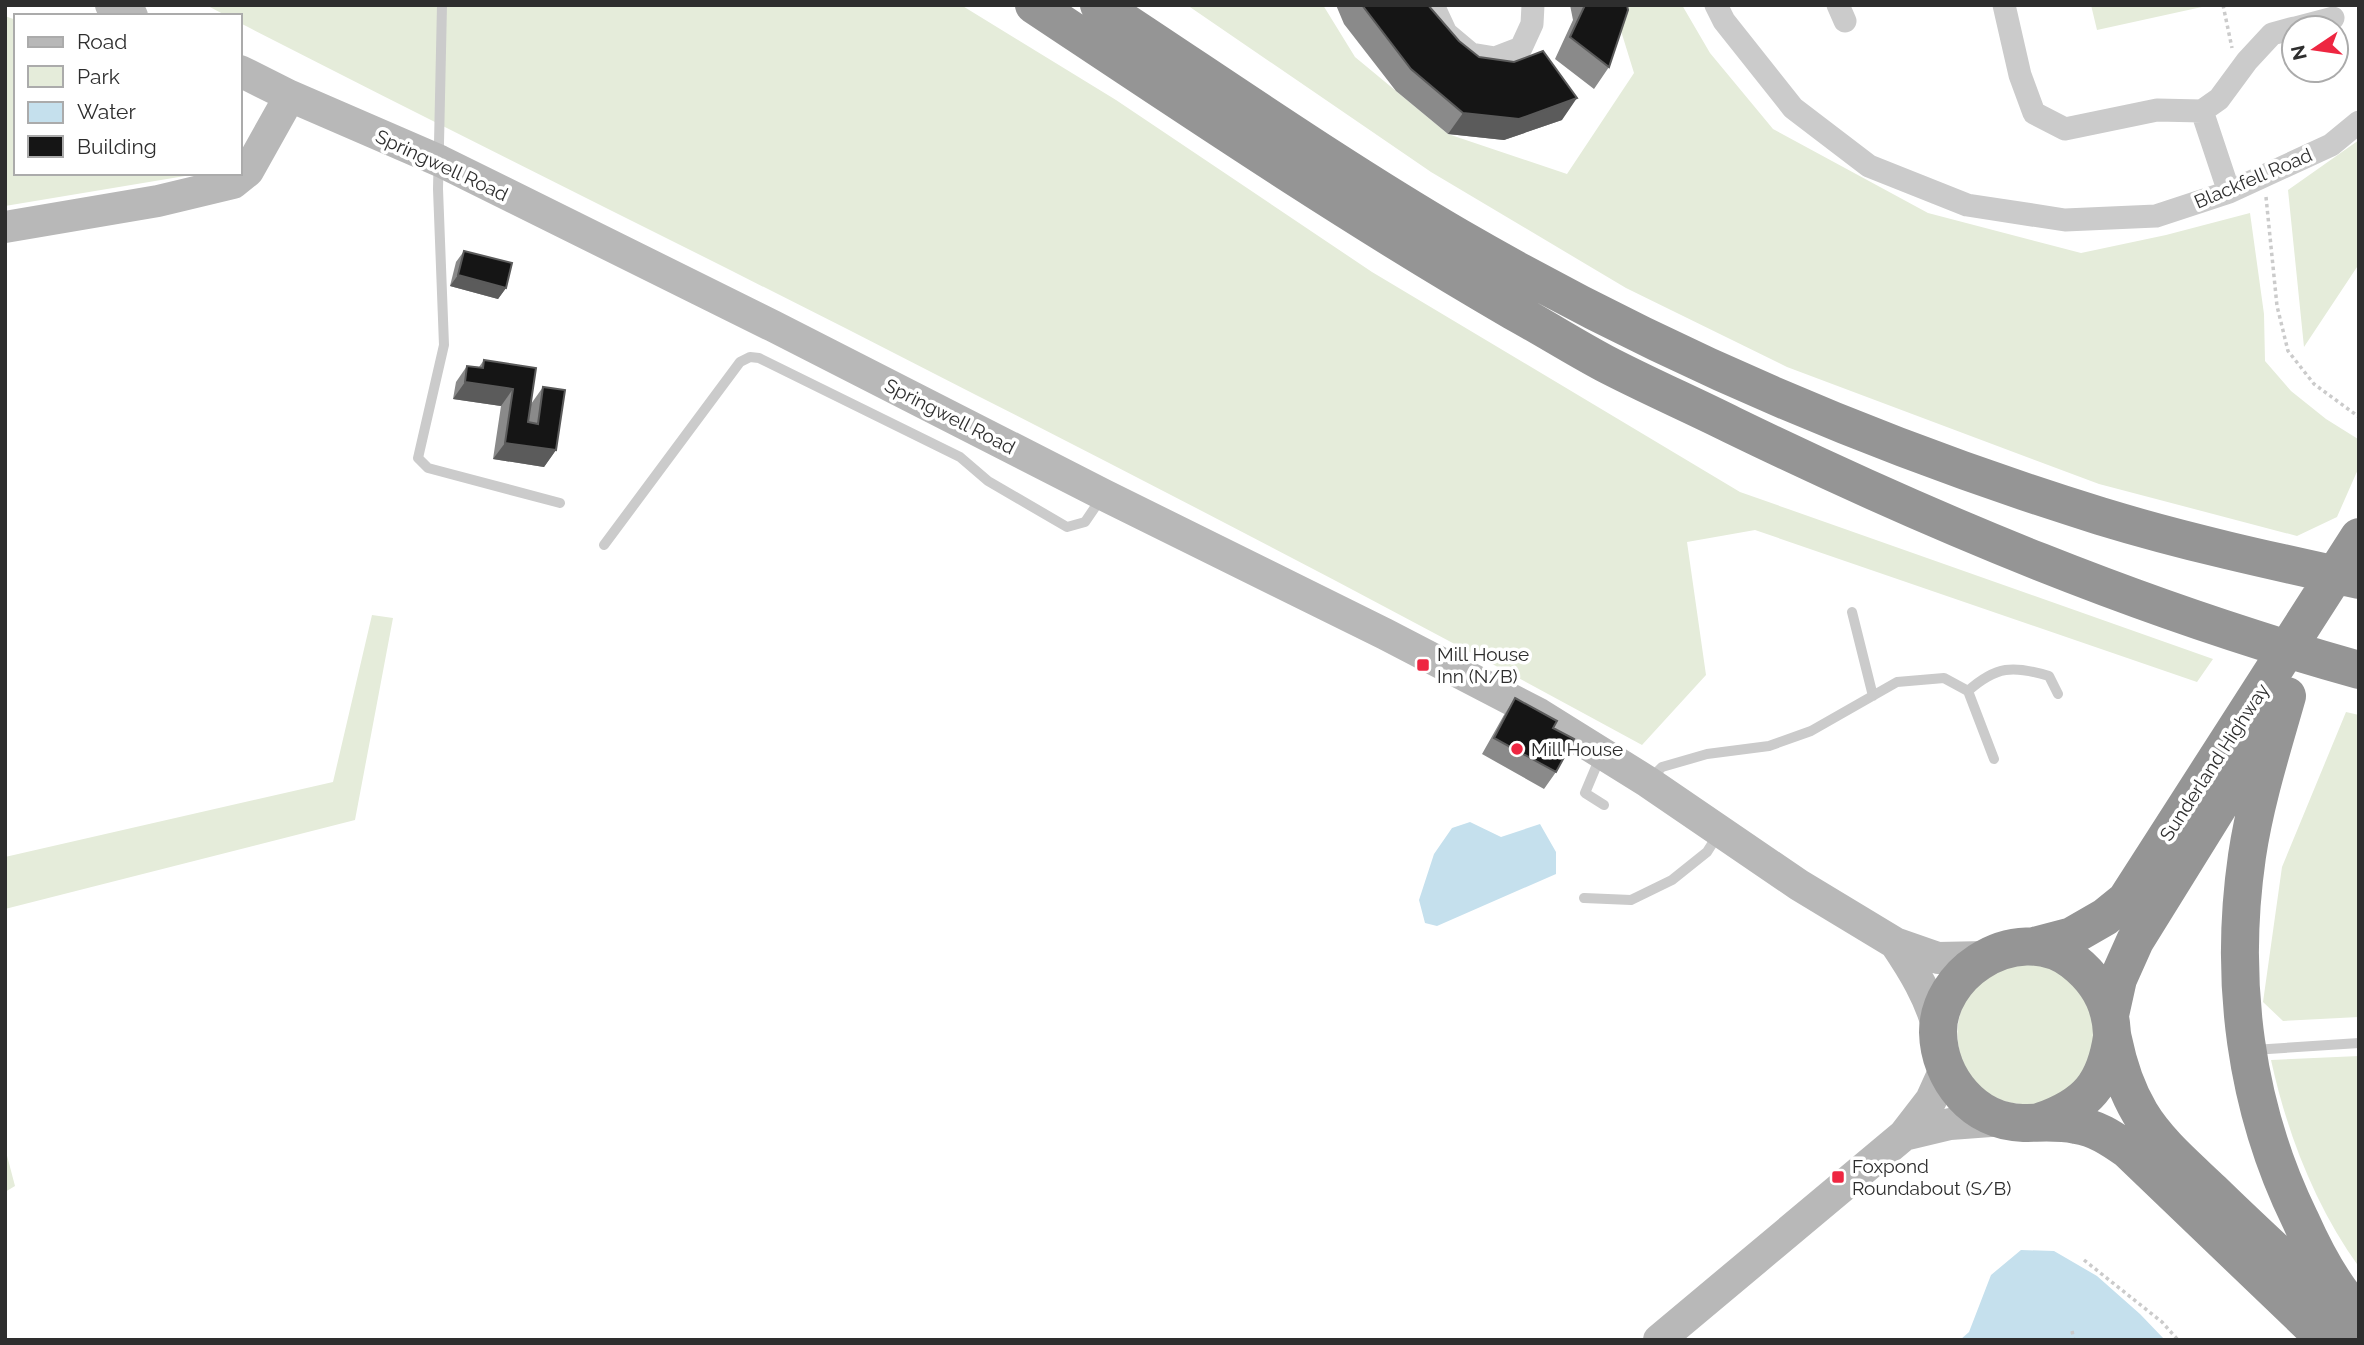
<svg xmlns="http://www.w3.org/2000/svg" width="2364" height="1345" viewBox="0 0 2364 1345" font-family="Raleway,sans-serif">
  <rect width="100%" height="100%" fill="#fff"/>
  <!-- green -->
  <path fill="#e5ecda" d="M206 5H961L1116 100 1372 272 1740 492 2213 659 2197 682 1755 530 1687 542 1706 675 1642 745C1408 617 1171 494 933 373 703 255 470 141 240 23V16H227Z
    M1187 5H1323L1355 57 1448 134 1567 174 1634 73 1613 5H1682L1710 53 1773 129 1928 213 2081 253 2166 235 2250 213 2264 314 2265 361 2291 391 2326 419 2358 439 2359 467 2337 517 2297 536 2099 484 1787 367 1626 288 1431 172Z
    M2091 5H2211L2097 30Z
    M5 16 16 20V173H192L191 175 5 206Z
    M2359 140V264L2304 347 2288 190Z
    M372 615 393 618 355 820 5 909V857L333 782Z
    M2346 712 2359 715V1017L2283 1021 2263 1002 2282 867Z
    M2008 964 2048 965 2082 986 2100 1036 2076 1087C2064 1092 2049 1103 2036 1105 2031 1106 2025 1104 2020 1104 1963 1099 1940 1033 1972 989 1980 979 1997 971 2008 964Z
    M2359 1056V1267C2315 1206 2287 1133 2271 1060Z
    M5 1148 15 1186 5 1192Z"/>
  <!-- water -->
  <path fill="#c5e0ed" d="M1470 822 1501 837 1540 824 1556 852V874L1437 926 1425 923 1419 900 1434 854 1452 828Z
    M2021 1250 2054 1251 2097 1276 2140 1314 2165 1340H1960L1969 1332 1991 1275Z"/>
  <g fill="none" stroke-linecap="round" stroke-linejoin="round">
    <!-- path -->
    <path stroke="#cbcbcb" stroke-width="3.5" stroke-dasharray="3.5 3.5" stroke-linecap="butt" d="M2223 5 2232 48
      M2266 197 2277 306 2288 351 2314 384 2359 417
      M2084 1260 2162 1322 2178 1340
      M2072 1331 2074 1340"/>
    <!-- lane -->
    <path stroke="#cbcbcb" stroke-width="10" d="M442 5 438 189 444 345 418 458 428 468 560 503
      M604 545 740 362 750 357 759 358 960 457 988 481 1067 527 1085 522 1102 497
      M1852 612 1873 696
      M1968 691C1996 666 2013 665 2049 676L2058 694
      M1601 755 1585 793 1604 805
      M1650 779 1662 767 1707 754 1769 746 1811 731 1897 682 1944 678 1968 691 1994 759
      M1584 898 1631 900 1672 880 1707 852 1719 833
      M2253 1050 2359 1043"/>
    <!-- street -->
    <path stroke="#cbcbcb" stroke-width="23" d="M1433 5 1446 33 1471 54 1495 58 1521 48 1532 24 1533 5
      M1716 5 1724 21 1793 108 1869 166 1967 205 2065 220 2156 216 2229 192 2331 145 2359 122
      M1838 5 1845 21
      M2004 5 2020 75 2034 113 2065 129 2157 110 2202 111 2219 99 2247 61 2272 34 2294 28
      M2295 28 2333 18
      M2202 111 2229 192"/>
    <!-- secondary -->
    <path stroke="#b8b8b8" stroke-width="32" d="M111 5 132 16
      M240 71 290 96 440 161 773 326 1104 495 1385 634 1539 714 1648 782 1799 885 1895 943 1938 958 1986 957
      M5 227 158 201 233 183 248 171 290 96
      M1895 943C1914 971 1929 996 1938 1028
      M1904 1135 1950 1124 2004 1120
      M1659 1340 1904 1135 1931 1100 1945 1069"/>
    <!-- highway -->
    <path stroke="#959595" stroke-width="38" d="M1034 5C1192 110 1349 216 1513 311 1544 328 1574 347 1604 363 1646 385 1690 404 1732 425 1934 523 2142 610 2359 670
      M1099 5C1218 83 1335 165 1458 237 1660 354 1878 447 2100 516 2185 542 2272 561 2359 580
      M2287 696C2272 749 2255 802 2247 856 2229 980 2245 1107 2300 1219 2312 1246 2326 1274 2345 1298
      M2034 946 2072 936 2105 917 2126 900 2359 537
      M2110 1015 2118 979 2135 941 2264 733
      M2042 1121C2087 1105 2105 1084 2112 1037
      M2326 1340 2128 1150C2111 1138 2096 1128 2076 1125 2058 1121 2041 1123 2023 1123 1974 1122 1939 1079 1938 1032 1938 1003 1956 977 1979 962 2008 943 2045 940 2073 961 2091 975 2106 995 2110 1018 2112 1025 2111 1032 2113 1039 2118 1064 2127 1091 2140 1113 2158 1143 2187 1167 2212 1191 2260 1238 2310 1283 2359 1329"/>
  </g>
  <!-- wall -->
  <path fill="#8a8a8a" d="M1336 5H1428L1459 41 1479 57 1562 120 1504 140 1448 134 1396 91 1344 24Z
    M1570 5H1627L1609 67 1594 89 1555 59 1573 20Z
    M464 251 506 288 498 299 450 286 456 262Z
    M484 360 531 404 543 387 556 450 544 467 493 459 501 406 453 399 456 382 467 366 479 367Z
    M1515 698 1553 728 1556 772 1544 789 1482 754 1504 715Z"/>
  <!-- shaded-wall -->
  <path fill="#5b5b5b" d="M1577 98 1562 120 1504 140 1448 134 1463 113Z
    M458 275 506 288 498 299 450 286Z
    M465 382 513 389 501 406 453 399Z
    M505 443 556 450 544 467 493 459Z"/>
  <!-- building -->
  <path fill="#151515" stroke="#5b5b5b" stroke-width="2" d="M1362 5H1428L1459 41 1479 57 1514 62 1543 51 1577 98 1519 119 1463 113 1411 69Z
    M1585 5H1627L1628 10 1609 67 1570 37Z
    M464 251 512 263 506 288 458 275Z
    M484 360 536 368 528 422 538 424 543 387 565 390 556 450 505 443 513 389 465 382 467 366 483 368Z
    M1515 698 1557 721 1553 728 1574 739 1556 772 1494 738Z"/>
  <!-- markers -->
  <g fill="#ee2641" stroke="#fff" stroke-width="2.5">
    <rect x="1416" y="658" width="14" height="14" rx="3.5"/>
    <circle cx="1517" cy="749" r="7"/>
    <rect x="1831" y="1170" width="14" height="14" rx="3.5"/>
  </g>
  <g text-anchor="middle" stroke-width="7" stroke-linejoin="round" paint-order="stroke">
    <!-- street labels -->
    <g font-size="19" fill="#2e2e2e" stroke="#fff">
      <text transform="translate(442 165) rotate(25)" y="7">Springwell Road</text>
      <text transform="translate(2253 178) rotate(-23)" y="7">Blackfell Road</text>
      <text transform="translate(950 416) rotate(27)" y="7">Springwell Road</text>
      <text transform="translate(2214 762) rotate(-57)" y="7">Sunderland Highway</text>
    </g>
    <!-- poi labels -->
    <g font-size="19" fill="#2e2e2e" stroke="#fff" text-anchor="start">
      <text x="1437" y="661">Mill House<tspan x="1437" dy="22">Inn (N/B)</tspan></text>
      <text x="1531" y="756">Mill House</text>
      <text x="1852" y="1173">Foxpond<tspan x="1852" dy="22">Roundabout (S/B)</tspan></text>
    </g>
  </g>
  <!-- border -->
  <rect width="2364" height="1345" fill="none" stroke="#2e2e2e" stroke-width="14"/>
  <!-- legend -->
  <rect x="14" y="14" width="228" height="161" fill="#ffffff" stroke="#ababab" stroke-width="2"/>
  <rect x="28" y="37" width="35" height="10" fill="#b8b8b8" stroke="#ababab" stroke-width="2"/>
  <text x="77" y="49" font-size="21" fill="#2e2e2e">Road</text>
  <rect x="28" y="66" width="35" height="21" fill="#e5ecda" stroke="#ababab" stroke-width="2"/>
  <text x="77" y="84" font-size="21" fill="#2e2e2e">Park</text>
  <rect x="28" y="102" width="35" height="21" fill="#c5e0ed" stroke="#ababab" stroke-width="2"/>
  <text x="77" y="119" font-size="21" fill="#2e2e2e">Water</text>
  <rect x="28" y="136" width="35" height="21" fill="#151515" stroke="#ababab" stroke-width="2"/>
  <text x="77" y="154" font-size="21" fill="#2e2e2e">Building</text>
  <!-- north arrow -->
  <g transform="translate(2315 49) rotate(257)"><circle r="33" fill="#ffffff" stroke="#ababab" stroke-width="2"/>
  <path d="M0-5L12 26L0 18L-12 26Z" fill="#ee2641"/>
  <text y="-10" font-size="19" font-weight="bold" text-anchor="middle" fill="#2e2e2e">N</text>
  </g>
</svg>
